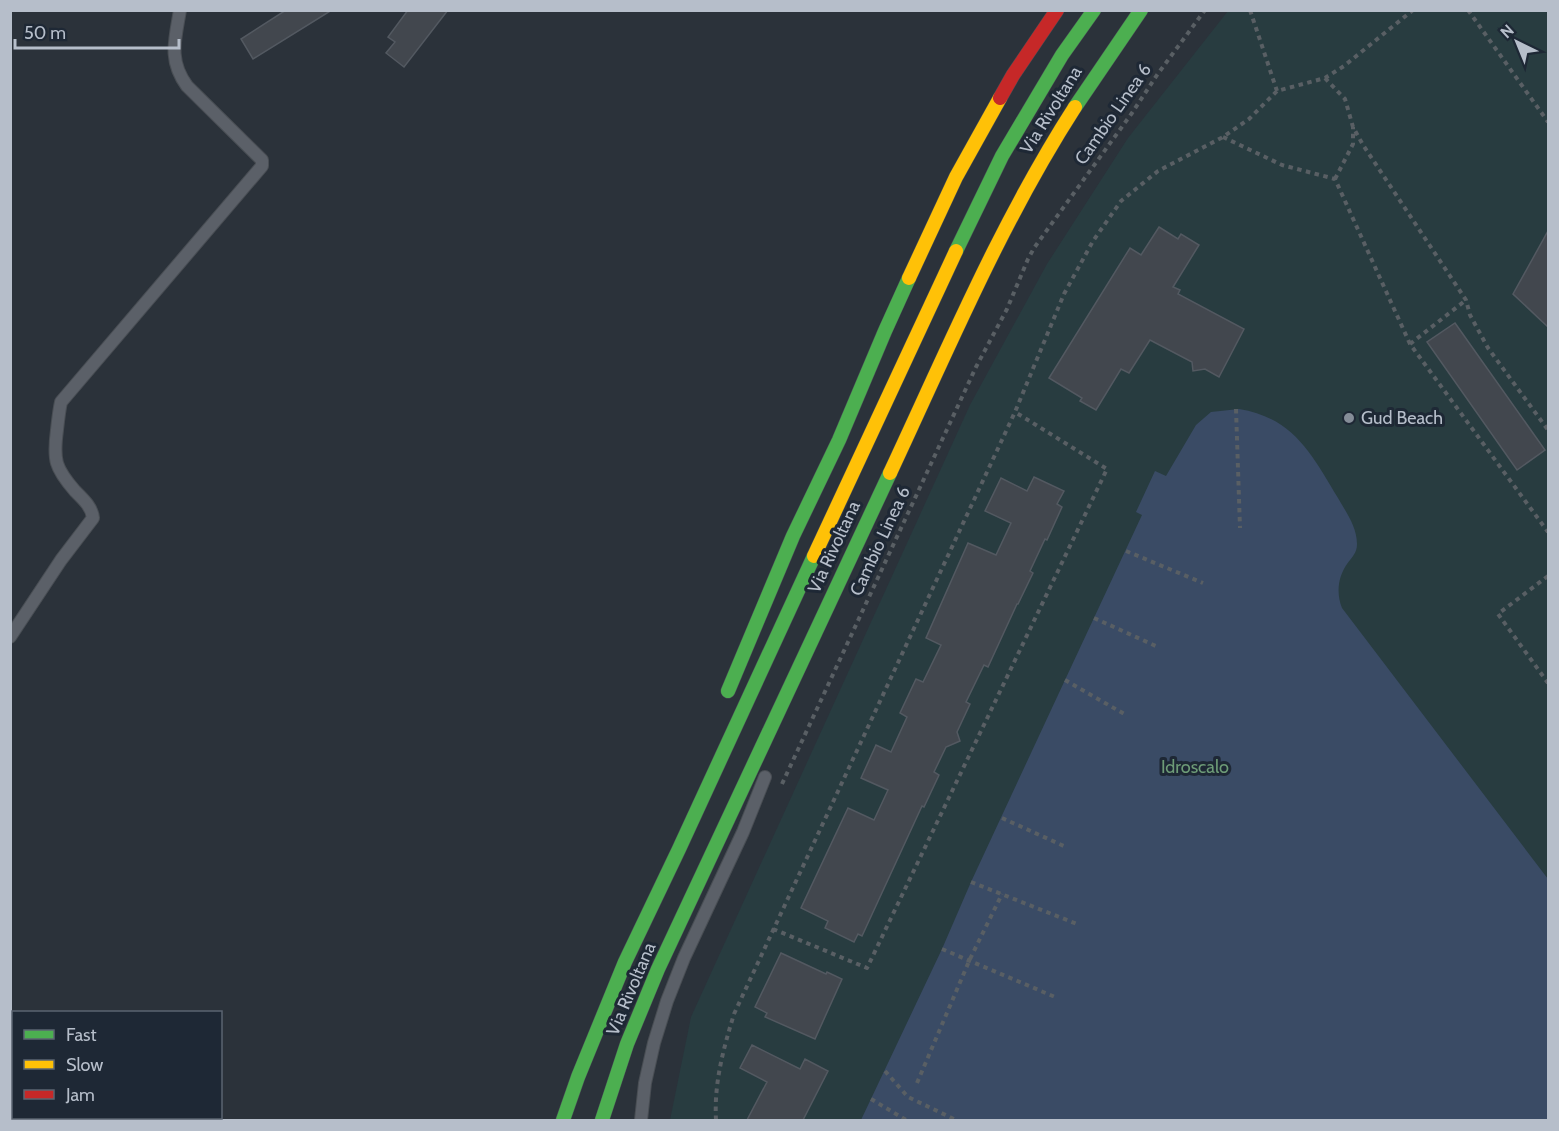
<svg xmlns="http://www.w3.org/2000/svg" width="1559" height="1131" viewBox="0 0 1559 1131" font-family="Cabin,sans-serif">
  <rect width="100%" height="100%" fill="#2b323a"/>
  <!-- green -->
  <path fill="#283c40" d="M1228 11H1548V1120H670L691 1017 970 405 1047 264 1128 138Z"/>
  <!-- water -->
  <path fill="#3a4b65" d="M1239 409C1294 418 1312 455 1338 498 1346 512 1357 527 1357 544 1357 553 1352 557 1347 564 1338 577 1336 593 1342 608L1548 879V1120H861L942 949 971 882 1065 680 1142 515 1136 512 1155 471 1166 476 1196 425 1211 412Z"/>
  <!-- building -->
  <path fill="#42474e" stroke="#535961" stroke-width="1.5" d="M286 10H332L253 59 241 39Z
    M408 10H448L404 67 386 53 395 42 388 37Z
    M1159 227 1178 239 1181 234 1199 245 1173 287 1180 290 1178 294 1244 329 1219 377 1205 369 1193 371 1192 362 1150 340 1129 373 1121 369 1096 410 1080 401 1082 398 1049 378 1130 248 1141 255Z
    M1548 231V327L1513 294Z
    M1455 323 1545 450 1517 470 1427 342Z
    M1034 477 1064 491 1057 504 1062 507 1047 540 1045 539 1030 571 1033 573 1018 604H1017L988 667 984 665 966 702 970 704 957 732 960 741 946 747 934 772 939 775 924 807 922 806 862 936 858 934 854 942 825 928 828 921 801 908 848 808 874 820 888 790 861 778 876 745 891 752 907 717 900 713 916 679 923 682 941 645 926 638 968 543 996 555 1011 523 985 511 1001 478 1027 491Z
    M781 953 826 974 827 972 842 979 815 1039 765 1017 767 1013 755 1007Z
    M752 1045 800 1069 805 1059 828 1071 803 1120H747L767 1082 740 1068Z"/>
  <g fill="none" stroke-linecap="round" stroke-linejoin="round">
    <!-- lane casing -->
    <g stroke="#494e54" stroke-width="14">
      <path id="lane" d="M10 637 61 560 93 518C92 507 83 499 75 491 55 468 53 460 57 430 58 421 59 411 61 402L262 166V160L187 86C168 60 175 40 180 10
        M641 1120 645 1083 654 1043 667 1001 684 958 743 832 765 777"/>
    </g>
    <!-- fast casing -->
    <g stroke="#484e55" stroke-width="15">
      <path id="fast" d="M1075 107 1141 10
        M956 251 1002 156 1062 55 1094 10
        M728 691 793 536 839 440 885 331 909 278
        M563 1120 578 1077 625 962 679 849 814 556
        M602 1120 627 1044 658 969 890 473"/>
    </g>
    <!-- slow casing -->
    <g stroke="#484e55" stroke-width="15">
      <path id="slow" d="M909 278 956 177 1000 98
        M890 473C948 349 1001 222 1075 107
        M814 556 956 251"/>
    </g>
    <!-- jam casing -->
    <g stroke="#484e55" stroke-width="15">
      <path id="jam" d="M1000 98 1013 75 1057 10"/>
    </g>
    <!-- path -->
    <path stroke="#595f64" stroke-width="4" stroke-dasharray="4.5 4.5" stroke-linecap="butt" d="M1250 10 1277 91
      M1468 10 1548 122
      M1325 78 1345 99 1353 127 1363 145 1466 300 1470 315 1488 348 1548 430
      M1223 137 1282 165 1335 179 1410 344 1548 532
      M1335 179 1353 144V127
      M1410 344 1466 300
      M1236 409 1240 528
      M1126 551 1203 583
      M1548 576 1498 614 1548 683
      M1094 618 1158 647
      M1065 680 1126 715
      M782 784 976 367 1007 309 1028 259 1034 248 1132 113 1157 75 1205 10
      M1002 818 1066 847
      M971 882 1077 924
      M773 929 867 968 1107 469 1015 412
      M942 949 1055 997
      M885 1071 908 1097 956 1120
      M917 1083 970 959 1002 894
      M871 1099 906 1120
      M716 1120C714 1083 723 1050 734 1014L1015 412 1064 294 1093 241 1121 201 1158 171 1223 137 1249 119 1277 91 1325 78 1344 66 1413 10"/>
    <!-- lane -->
    <use href="#lane" stroke="#5b6068" stroke-width="12"/>
    <!-- fast -->
    <use href="#fast" stroke="#4caf50" stroke-width="14"/>
    <!-- slow -->
    <use href="#slow" stroke="#ffc107" stroke-width="14"/>
    <!-- jam -->
    <use href="#jam" stroke="#c62828" stroke-width="14"/>
  </g>
  <!-- markers -->
  <circle fill="#858d98" stroke="#1e2835" stroke-width="2" cx="1349" cy="418" r="6"/>
  <g text-anchor="middle" stroke-width="6" stroke-linejoin="round" paint-order="stroke">
    <!-- street labels -->
    <g font-size="18" fill="#b6beca" stroke="#1e2835">
      <text transform="translate(1051 110) rotate(-58)" y="6">Via Rivoltana</text>
      <text transform="translate(1113 114) rotate(-55)" y="6">Cambio Linea 6</text>
      <text transform="translate(880 541) rotate(-65)" y="6">Cambio Linea 6</text>
      <text transform="translate(834 547) rotate(-65)" y="6">Via Rivoltana</text>
      <text transform="translate(631 989) rotate(-67)" y="6">Via Rivoltana</text>
    </g>
    <!-- poi labels -->
    <g font-size="18" fill="#b6beca" stroke="#1e2835" text-anchor="start">
      <text x="1361" y="424">Gud Beach</text>
    </g>
    <!-- park labels -->
    <g font-size="18" fill="#6d9b77" stroke="#1e2835">
      <text x="1195" y="773">Idroscalo</text>
    </g>
  </g>
  <!-- border -->
  <rect width="1559" height="1131" fill="none" stroke="#b6beca" stroke-width="24"/>
  <!-- legend -->
  <rect x="12" y="1011" width="210" height="108" fill="#1e2835" stroke="#5b6471" stroke-width="1.5"/>
  <rect x="24" y="1030" width="30" height="9" fill="#4caf50" stroke="#5b6471" stroke-width="1.5"/>
  <text x="66" y="1041" font-size="18" fill="#b6beca">Fast</text>
  <rect x="24" y="1060" width="30" height="9" fill="#ffc107" stroke="#5b6471" stroke-width="1.5"/>
  <text x="66" y="1071" font-size="18" fill="#b6beca">Slow</text>
  <rect x="24" y="1090" width="30" height="9" fill="#c62828" stroke="#5b6471" stroke-width="1.5"/>
  <text x="66" y="1101" font-size="18" fill="#b6beca">Jam</text>
  <!-- north arrow -->
  <g transform="translate(1517 42) rotate(317)" stroke="#1e2835" stroke-width="4.5" paint-order="stroke">
  <path d="M0-4.5L10 22L0 15L-10 22Z" fill="#b6beca"/>
  <text y="-9" font-size="16" font-weight="bold" text-anchor="middle" fill="#b6beca">N</text>
  </g>
  <!-- scale -->
  <path d="M15 39v9h164v-9" fill="none" stroke="#b6beca" stroke-width="3"/>
  <text x="24" y="39" font-size="18" fill="#b6beca" stroke="#1e2835" stroke-width="4.5" paint-order="stroke">50 m</text>
</svg>
